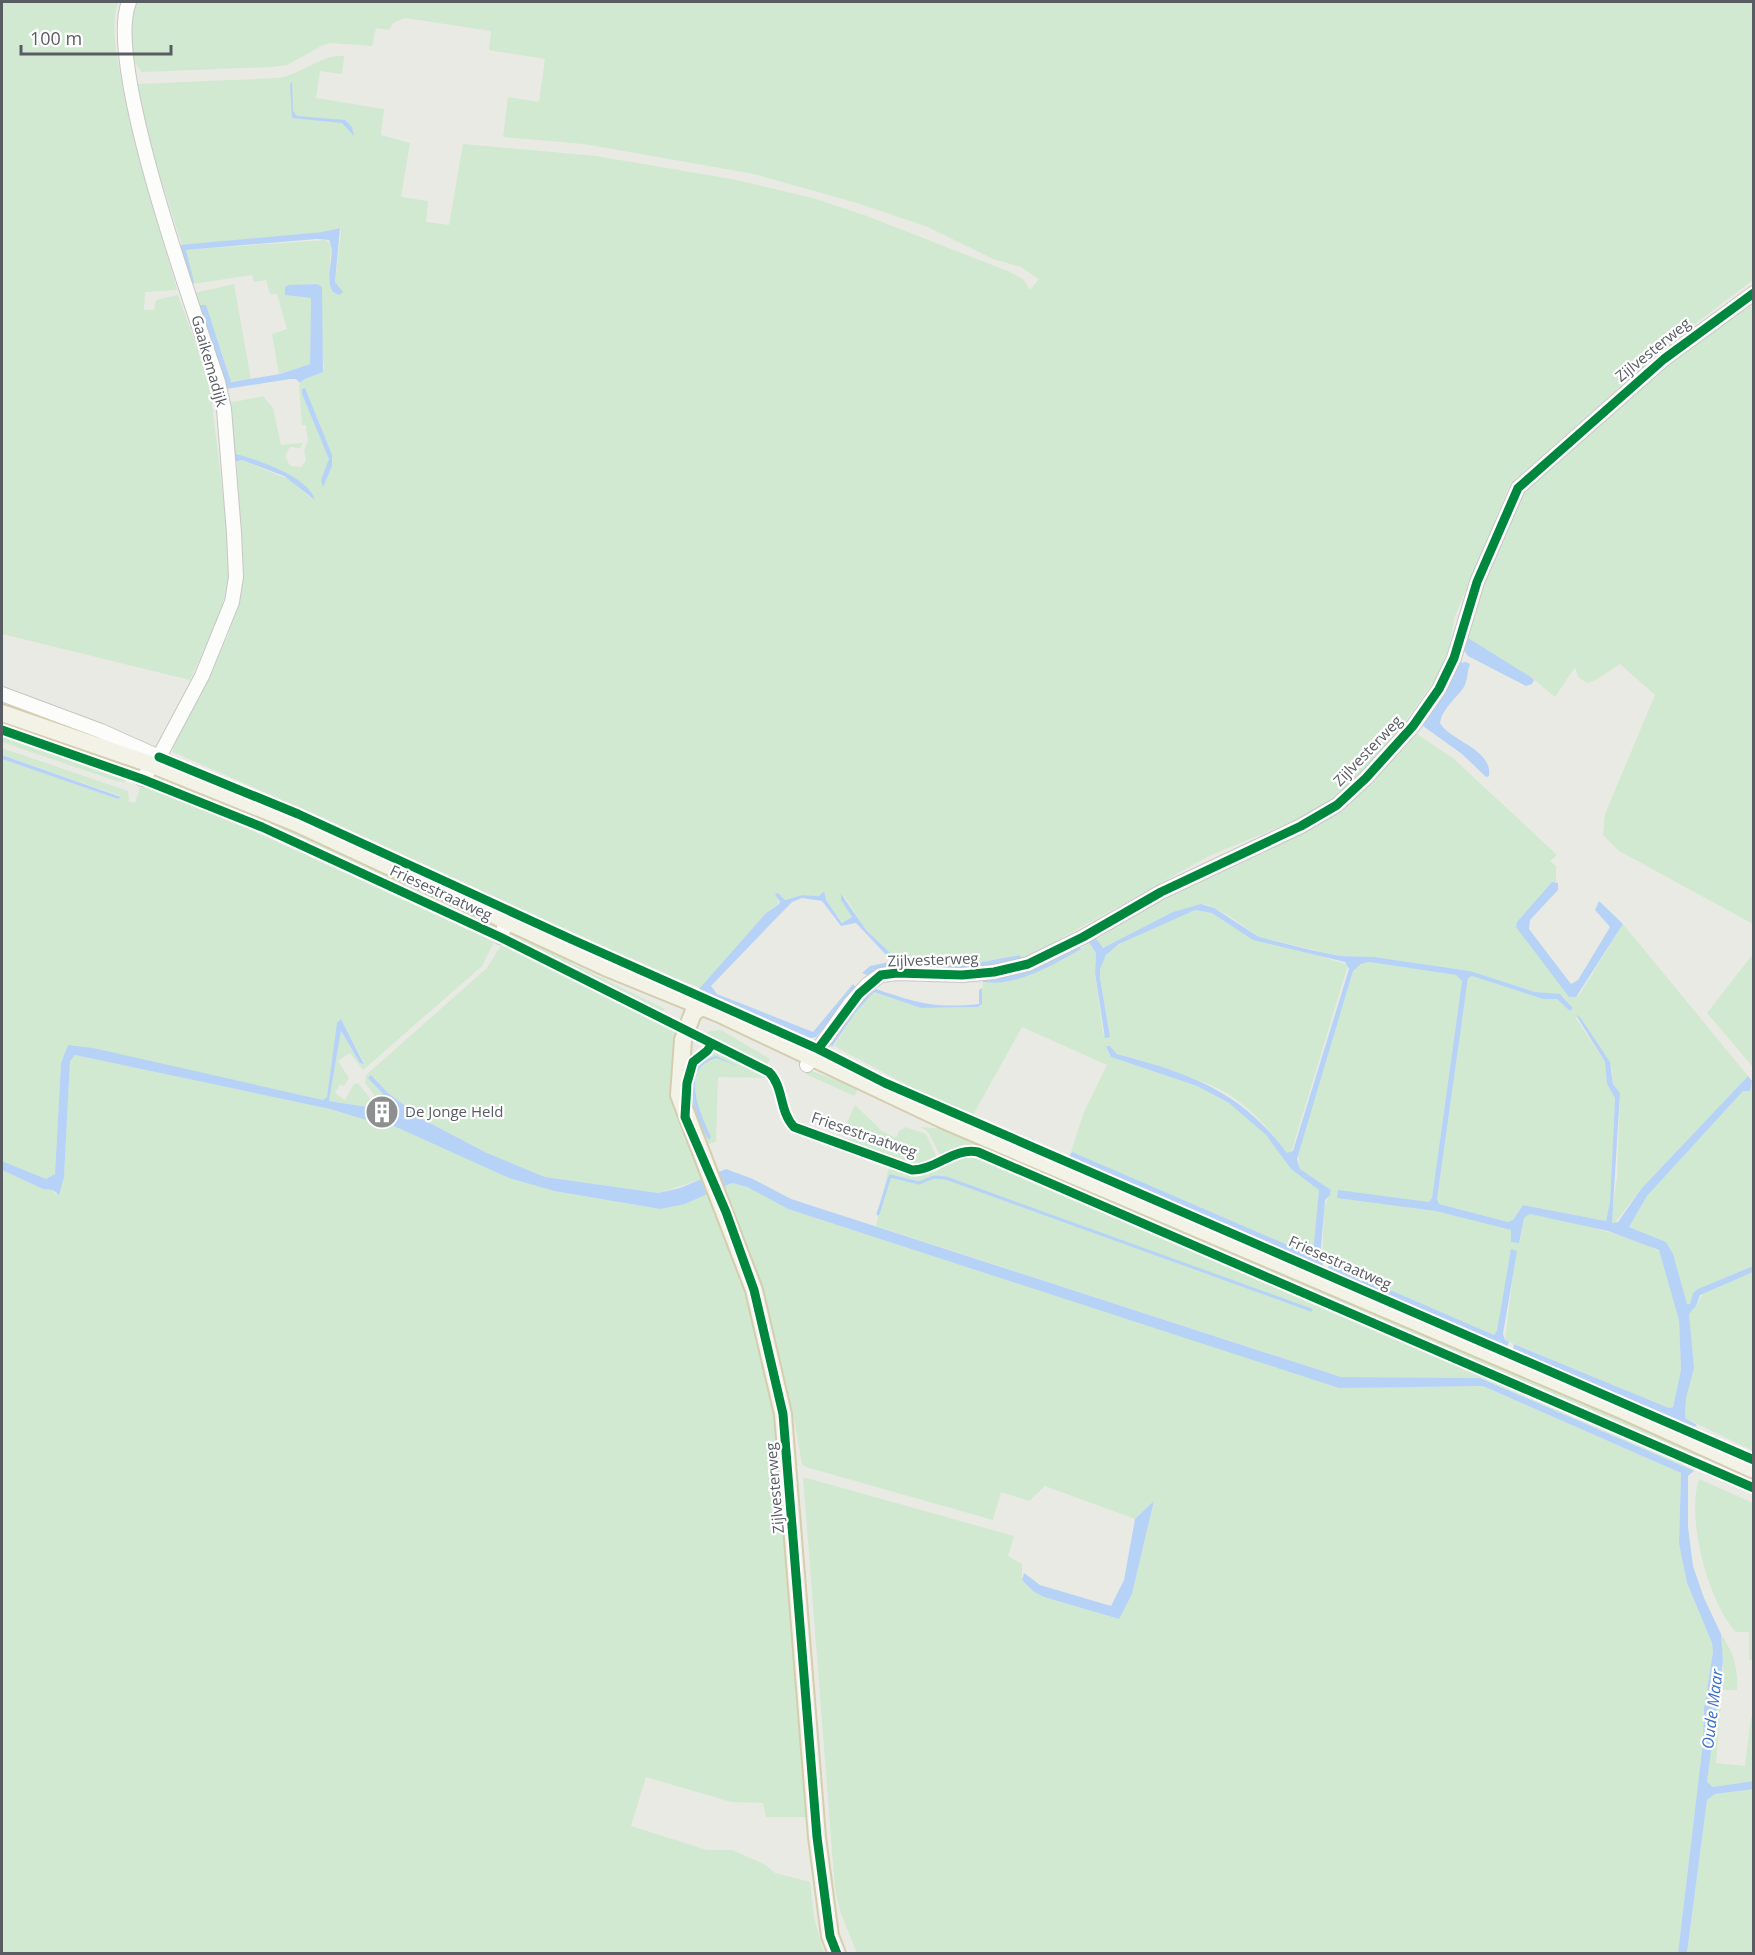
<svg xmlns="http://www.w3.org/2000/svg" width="1755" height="1955" viewBox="0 0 1755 1955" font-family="'Open Sans',sans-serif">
  <rect width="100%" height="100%" fill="#eaeae4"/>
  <!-- green -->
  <path fill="#d0e9d0" d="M2 2H118C110 28 117 56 122 83 134 153 158 221 177 290L145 292 144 310H154L156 300 178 295 209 380 231 560C228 604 208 641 190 680L2 634Z
    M134 2H1753V280L1670 343 1510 484 1455 616 1449 647 1440 672 1405 722 1352 782 1324 805 1291 822 1209 856 1022 960 1020 955 961 966 903 965 867 931 843 894 852 917 843 923 826 900 824 891 819 896 802 895 785 900 778 893V905L766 913 700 988 651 969 332 822 173 752V745L228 636 241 589 237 462 242 460 290 480 313 500 290 475 236 454 229 403 263 396 273 408 281 445 303 443 300 448 290 447 285 456 290 466 301 467 306 461 304 450 308 441 306 425H302L299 385 305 379 324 369 317 284 287 286 285 295 311 298 310 364 279 374 272 334 287 329 277 294H270L266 280 254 282 252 275 193 284 186 250 325 240 331 244 329 282 337 287 335 282 341 231 340 228 322 232 182 245 152 152 137 84 278 78C300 75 325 53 344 56L342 74 320 71 316 98 384 109 381 135 410 143 401 197 428 201 426 222 449 225 463 144 596 156 737 180 816 199 867 216 1010 272 1023 279 1030 290 1039 279 1021 267 993 259 928 227 857 203 754 174 584 144 503 137 508 97 539 102 545 59 489 50 491 31 405 18 393 23 389 30 376 28 372 46 331 43 323 45 287 65 271 67 142 72C124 53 131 26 134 2Z
    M234 284 251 380 230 381 221 350 197 305 194 293Z
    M1753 299V924L1619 851 1603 835 1605 814 1655 695 1620 664 1594 681 1587 683 1578 677 1575 667 1555 697 1531 677 1465 636 1471 612 1519 495 1660 368Z
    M2 718 138 769 136 774 2 727Z
    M1415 733 1454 759 1557 855 1550 861 1556 866V882L1550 884 1516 925 1569 996 1579 995 1623 924 1748 1076 1641 1189 1614 1224 1611 1220 1617 1177 1620 1093 1613 1084 1612 1069 1580 1017H1575L1605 1062 1607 1084 1615 1098 1610 1202 1606 1221 1523 1205 1513 1220 1508 1222 1439 1204 1437 1199 1468 978 1472 976 1543 999H1557L1571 1011 1573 1008 1563 996 1535 992 1470 971 1374 957 1340 956 1259 937 1231 917 1208 905 1201 904 1103 948 1097 943V939L1161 896 1342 809Z
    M2 734 133 778 124 782 113 780 2 742Z
    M2 748 128 791 129 802 135 803 142 782 167 792 166 794 328 863 495 940 482 966 363 1070 350 1053 338 1061 349 1078 344 1086 340 1084 335 1093 345 1100 354 1084 358 1083 372 1101 368 1107 329 1101 341 1031 360 1063 364 1062 341 1019 327 1097 323 1100 73 1045 61 1063 55 1174 46 1179 2 1161V759L118 799 121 796 2 755Z
    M180 784 252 810 499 926 497 933 346 862 176 789Z
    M1195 910 1212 913 1244 932 1348 965 1291 1153H1287C1269 1128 1247 1103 1219 1089 1194 1077 1145 1061 1117 1054L1110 1046 1111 1057 1197 1086 1229 1103 1266 1135 1291 1169 1316 1187 1319 1190 1314 1251 1311 1255 1071 1152 1084 1112 1107 1065 1022 1027 973 1115 922 1093 834 1046 855 1013 874 992 921 1008 978 1007 981 1006 983 982 990 983C1026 975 1058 966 1089 943L1096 953 1095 973 1103 1033 1110 1037 1100 978C1100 970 1100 962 1106 956 1118 939 1175 918 1195 910Z
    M509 931 541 943 573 964 665 1009 659 1015 505 936Z
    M503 942 679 1031 673 1076 703 1179 658 1193 545 1177 487 1153 424 1120 388 1093 371 1075 374 1085 386 1096 377 1099 365 1083 366 1075 487 968Z
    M1753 954V1067L1707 1013Z
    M1369 962 1456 975 1462 981 1432 1198 1429 1202 1338 1198 1435 1211 1512 1230 1519 1242 1524 1218 1530 1214C1553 1218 1651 1239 1662 1254L1679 1320 1681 1370 1673 1406 1669 1408 1505 1340 1516 1250 1497 1332 1494 1335 1322 1261 1324 1207 1331 1190 1300 1169 1298 1155 1353 971 1361 964Z
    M721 1030 770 1059 766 1067 702 1036 710 1031Z
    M713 1047 772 1078 718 1077 716 1142 704 1145 687 1103 689 1087 696 1061Z
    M75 1055 330 1109 394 1125 509 1178 554 1191 660 1209 709 1192C719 1215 730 1237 739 1261 762 1325 771 1397 781 1465L806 1817H766L763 1803 731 1802 646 1777 631 1826 707 1850H732L766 1865 775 1873 810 1882 814 1918 824 1953H2V1170L43 1189 53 1190 56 1195 64 1177 70 1061Z
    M806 1069 855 1087 857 1092 854 1096 806 1074Z
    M1752 1081 1753 1266 1699 1289 1690 1304H1687L1666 1242 1629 1227 1647 1196 1743 1091 1749 1088Z
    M855 1105 882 1131 896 1138 899 1131 906 1127 926 1134 938 1160 923 1167 906 1166 847 1144 851 1135 843 1131Z
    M921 1127 955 1130 1699 1453 1698 1461 979 1149H963L942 1159 928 1132Z
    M973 1153 1321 1301 1696 1465 1694 1471 1481 1378 1341 1377 876 1226 889 1166 915 1173Z
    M732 1183 747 1187 788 1209 1339 1387 1483 1386 1681 1473 1679 1544 1687 1583 1712 1643 1713 1652 1704 1708 1703 1742 1678 1953H857L841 1914 835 1889 803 1477 1014 1536 1008 1556 1022 1564V1580L1034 1592 1044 1597 1118 1619 1132 1594 1154 1502 1135 1519 1045 1486 1029 1501 1001 1492 993 1520 806 1467 802 1464C787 1370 760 1279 723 1192L725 1186Z
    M1753 1272V1451L1685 1418 1686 1398 1693 1366 1689 1313 1694 1309 1703 1293Z
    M1699 1479 1753 1503V1660H1749V1632H1736C1708 1602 1686 1518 1699 1479Z
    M1721 1634C1734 1654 1738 1667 1737 1690H1722L1716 1763 1745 1766 1751 1717H1753V1781L1713 1787 1707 1782 1717 1695 1723 1669Z
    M1753 1789V1953L1687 1954 1707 1800 1715 1794Z"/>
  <!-- water -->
  <path fill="#b6d3f7" d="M292 82 293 111 297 116 345 120 352 127 354 136 342 123 292 118 290 84Z
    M340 228 335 282 343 292 339 295 333 292C323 276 337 256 329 240L317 239 186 250 194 282 192 285 179 245 322 232Z
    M289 285 317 284 322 287 323 372 305 379 300 383 296 379H290L226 389 197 305H206L231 382 280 374 310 364 311 298 285 295V287Z
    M305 388 332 455V466L323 487 321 480 329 459 302 394V389Z
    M232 437H234L236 454C258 460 309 477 315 500L284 476 242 460 235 462Z
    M1465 636 1531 677 1534 680 1532 684 1526 686 1468 656 1463 649Z
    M1466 662 1470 664C1467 672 1468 676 1466 682 1463 694 1443 705 1440 723 1450 741 1493 749 1489 776L1486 777 1462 754 1423 726 1458 663Z
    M2 755 121 797 118 799 2 759Z
    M1552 882 1558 883V890L1530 920 1529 929 1571 984 1578 980 1610 927 1595 910 1599 901 1623 924 1576 997H1569L1516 927 1517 922Z
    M824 891 826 900 842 923 852 917 841 900V894L867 931 903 965 961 966 1020 955 1022 960 976 969 877 970 867 975 862 973 870 966 889 962 890 959 856 923 841 926 822 901 802 898 792 902 711 986 717 994 813 1032 853 984 856 988 816 1037 810 1038 699 989 766 913 778 905 780 902 775 894 778 893 785 900 802 895 819 896Z
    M1201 904 1214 908 1259 937 1311 950 1340 956 1374 957 1470 971 1535 992 1560 994 1573 1008 1570 1011 1557 999H1543L1472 976 1468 978 1437 1199 1439 1204 1508 1222 1513 1220 1523 1205 1606 1221 1610 1202 1615 1098 1607 1084 1605 1062 1576 1015 1580 1017 1610 1062 1613 1084 1620 1093 1612 1223 1618 1222 1641 1189 1748 1076 1752 1081 1750 1091H1743L1647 1196 1629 1227 1666 1242 1673 1254 1687 1304H1690L1693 1293 1698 1289 1753 1266V1272L1700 1295 1696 1306 1689 1314 1694 1368 1686 1398 1685 1418 1697 1425 1695 1427 1513 1349 1514 1344 1669 1408 1673 1407 1681 1370 1679 1320 1659 1250 1608 1231 1530 1214 1524 1218 1519 1243 1511 1242V1230L1435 1211 1337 1198 1338 1190 1429 1202 1432 1198 1462 981 1456 975 1369 962 1361 964 1353 971 1297 1159 1300 1169 1331 1190 1330 1195 1325 1200 1320 1258 1324 1262 1322 1266 1069 1156 1072 1152 1311 1255 1313 1254 1319 1190 1291 1169 1266 1135 1229 1103 1197 1086 1111 1057 1106 1046H1110L1117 1054C1189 1073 1241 1091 1287 1153L1293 1151 1349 969 1345 962 1253 940 1212 913 1195 910 1119 944 1106 955 1100 969V978L1110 1037 1105 1038 1095 973 1096 953 1088 941 1094 936 1103 948 1173 912Z
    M1078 945 1081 949C1053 965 1016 987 983 982V979C1020 976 1047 962 1078 945Z
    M873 988C915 1002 934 1009 979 1004V990L982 988V1004L978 1007 921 1008 874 992 855 1013 832 1047 830 1044 849 1015Z
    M341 1019 364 1064 360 1063 341 1031 329 1101 368 1107 370 1109 367 1120 330 1109 75 1055 70 1061 64 1177 59 1195 53 1190 43 1189 2 1170V1161L46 1179 55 1174 61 1063 68 1045 93 1048 323 1100 327 1097 337 1023Z
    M716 1056 738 1066 716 1058C678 1069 701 1114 711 1137L709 1140C693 1117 677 1066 716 1056Z
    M371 1075 388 1093 424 1120 487 1153 545 1177 658 1193 680 1188 726 1169 753 1179 791 1199 1341 1377 1480 1378 1694 1471 1688 1476V1527L1693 1566 1704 1598 1721 1634 1723 1661 1707 1782 1713 1787 1753 1781 1754 1789 1715 1794 1707 1800 1687 1953H1678L1703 1742 1704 1708 1713 1652 1712 1643 1687 1583 1679 1544 1681 1473 1483 1386 1339 1388 788 1209 747 1187 732 1183 685 1204 660 1209 554 1191 509 1178 394 1126 397 1109 368 1078Z
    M1511 1249 1517 1251 1503 1334 1505 1340 1509 1342 1507 1347 1327 1269 1330 1264 1494 1335 1497 1331Z
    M1154 1501 1132 1594 1119 1619 1044 1597 1034 1592 1022 1580 1024 1573 1040 1585 1111 1606 1124 1580 1135 1519Z"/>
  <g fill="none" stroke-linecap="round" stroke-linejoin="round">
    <!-- stream -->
    <path stroke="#b6d3f7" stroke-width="3" d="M878 1214 890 1176 919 1183 934 1177 946 1178 1311 1310"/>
    <!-- minor casing -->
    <g stroke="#c6c6c5" stroke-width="16">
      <path id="minor" d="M129 2C104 63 194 311 218 382L224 409 234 533 236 577 232 602 202 676 159 757 142 779
        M2 694 101 731 159 757
        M500 937 507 922
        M807 1065 850 1004 867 985 881 975 897 973 962 975 994 972 1028 964 1083 937 1161 892 1301 826 1337 805 1366 778 1413 726 1439 689 1454 658 1477 582 1518 488 1664 359 1754 293"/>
    </g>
    <!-- major casing -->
    <g stroke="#d4ceaf" stroke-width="20">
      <path id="major" d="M2 713 153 765 296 823 605 967 720 1014 946 1121 1624 1411 1754 1470
        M703 1006 693 1013 683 1040 679 1095 754 1290 783 1414 817 1837 830 1936 837 1954"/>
    </g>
    <!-- minor -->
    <use href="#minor" stroke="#fcfcfb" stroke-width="14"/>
    <!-- major -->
    <use href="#major" stroke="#f2f2e7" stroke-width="16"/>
    <!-- cycleway casing -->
    <g stroke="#fff" stroke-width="13">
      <path id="cycleway" d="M2 730 142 779 262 827 500 937 769 1072C784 1087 779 1111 794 1127L912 1170C936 1170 954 1147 978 1152L1754 1488
        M159 757 298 814 573 940 818 1049 885 1083 1754 1460
        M712 1044 707 1051 693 1062 687 1083 685 1117 726 1212 754 1290 783 1414 817 1837 830 1936 837 1954
        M818 1049 859 994 881 975 897 973 962 975 994 972 1028 964 1083 937 1161 892 1301 826 1337 805 1366 778 1413 726 1439 689 1454 658 1477 582 1518 488 1664 359 1754 293"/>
    </g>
    <!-- cycleway -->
    <use href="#cycleway" stroke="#00873e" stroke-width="9"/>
  </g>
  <!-- icons -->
  <defs>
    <g id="building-disc" transform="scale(1.725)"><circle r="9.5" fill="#8c8e90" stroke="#fff"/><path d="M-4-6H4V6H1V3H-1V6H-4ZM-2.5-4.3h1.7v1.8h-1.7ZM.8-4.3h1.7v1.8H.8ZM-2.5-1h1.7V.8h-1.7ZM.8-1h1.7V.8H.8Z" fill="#fff"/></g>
  </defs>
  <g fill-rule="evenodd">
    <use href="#building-disc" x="382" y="1112"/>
  </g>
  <g text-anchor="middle" stroke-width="4.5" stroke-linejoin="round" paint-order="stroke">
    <!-- street labels -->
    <g font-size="15" fill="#595c63" stroke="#fff">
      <text transform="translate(1653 350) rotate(-39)" y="5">Zijlvesterweg</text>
      <text transform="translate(209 361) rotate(74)" y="5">Gaaikemadijk</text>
      <text transform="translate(1368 751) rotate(-46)" y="5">Zijlvesterweg</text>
      <text transform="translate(441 893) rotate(25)" y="5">Friesestraatweg</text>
      <text transform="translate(933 960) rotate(-2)" y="5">Zijlvesterweg</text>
      <text transform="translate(864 1135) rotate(19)" y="5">Friesestraatweg</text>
      <text transform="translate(1340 1263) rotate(24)" y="5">Friesestraatweg</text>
      <text transform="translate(775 1488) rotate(-95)" y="5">Zijlvesterweg</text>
    </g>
    <!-- poi labels -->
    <g font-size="15" fill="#595c63" stroke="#fff" text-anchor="start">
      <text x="405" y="1117">De Jonge Held</text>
    </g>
    <!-- water labels -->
    <g font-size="16" font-style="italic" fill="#386ecc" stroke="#fff">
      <text transform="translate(1712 1709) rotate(-83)" y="6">Oude Maar</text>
    </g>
  </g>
  <!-- border -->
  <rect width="1755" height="1955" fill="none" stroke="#595c63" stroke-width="6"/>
  <!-- scale -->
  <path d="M21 45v9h150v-9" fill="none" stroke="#595c63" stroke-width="3"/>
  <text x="30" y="45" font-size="18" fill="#595c63" stroke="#ffffff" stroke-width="4.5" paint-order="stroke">100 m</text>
</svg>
